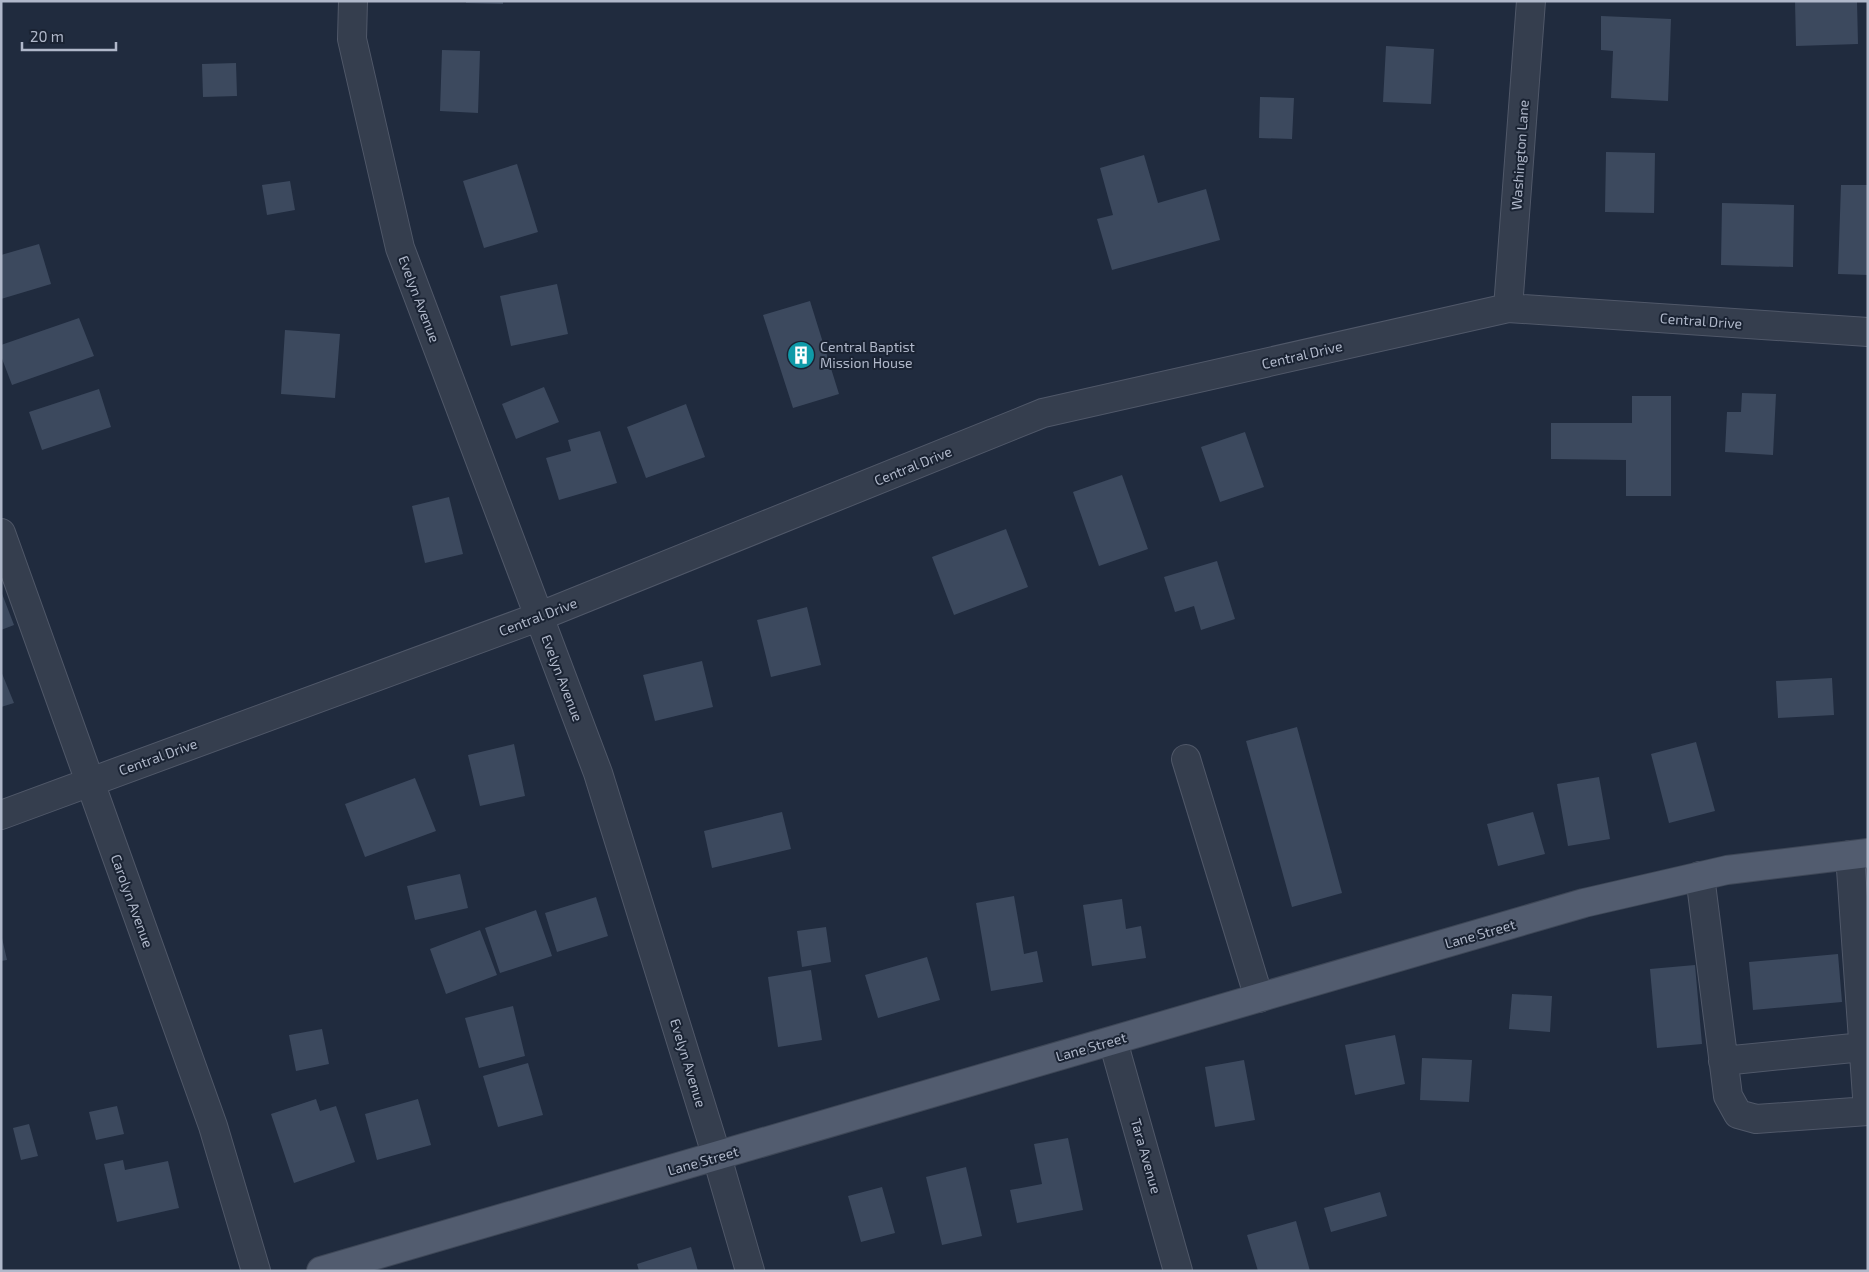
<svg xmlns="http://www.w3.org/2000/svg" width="1869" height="1272" viewBox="0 0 1869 1272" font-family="'Exo 2',sans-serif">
  <rect width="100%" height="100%" fill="#202b3e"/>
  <!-- building -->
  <path fill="#3c495e" d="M466 1H503V4L466 3Z
    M1795 1H1857L1858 44 1796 46Z
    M1601 16 1671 19 1668 101 1611 98 1613 51 1601 50Z
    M1386 46 1434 49 1431 104 1383 102Z
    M442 50 480 51 478 113 440 111Z
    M236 63 237 96 203 97 202 64Z
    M1260 97 1294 98 1292 139 1259 138Z
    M1606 152 1655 153 1654 213 1605 212Z
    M1144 155 1158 203 1206 189 1220 240 1112 270 1097 219 1113 215 1100 168Z
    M517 164 538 232 484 248 463 181Z
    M290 181 295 210 267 215 262 185Z
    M1841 185H1868V275L1838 274Z
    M1722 203 1794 205 1793 267 1721 265Z
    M39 244 51 284 1 299V255Z
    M557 284 568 334 511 346 500 296Z
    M810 301 839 394 793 408 763 315Z
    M79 318 94 356 12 385 1 356V345Z
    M285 330 340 334 335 398 281 394Z
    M544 387 559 422 516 439 502 404Z
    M99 389 111 427 42 450 29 412Z
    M1742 393 1776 394 1773 455 1725 452 1727 412H1741Z
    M1632 396H1671V496H1626V460L1551 459V423H1632Z
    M686 404 705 457 646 478 627 427Z
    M600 431 617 483 559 500 546 458 571 451 568 440Z
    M1245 432 1264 487 1220 502 1201 447Z
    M1122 475 1148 549 1099 566 1073 492Z
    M449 497 463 554 425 563 412 506Z
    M1006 529 1028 587 954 615 932 557Z
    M1217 561 1235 619 1201 630 1194 606 1175 612 1164 577Z
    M1 591 14 625 1 630Z
    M807 607 821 665 771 677 757 620Z
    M702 661 713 707 655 721 643 675Z
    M1 671 14 703 1 707Z
    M1832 678 1834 715 1778 718 1776 681Z
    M1297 727 1342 893 1292 907 1246 741Z
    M1696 742 1715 811 1669 823 1651 754Z
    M514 744 525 796 480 806 468 755Z
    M1599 777 1610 839 1568 846 1557 784Z
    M415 778 436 831 365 857 345 804Z
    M782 812 791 849 712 868 704 831Z
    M1533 812 1545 854 1498 866 1487 824Z
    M460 874 468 908 415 920 407 886Z
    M1014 896 1024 954 1037 951 1043 982 991 991 976 903Z
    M596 897 608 936 557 952 545 913Z
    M1122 899 1126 929 1141 926 1146 958 1092 966 1083 905Z
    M536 910 552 956 500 973 485 928Z
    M826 927 831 962 802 967 797 931Z
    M480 930 497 975 446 994 430 949Z
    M2 938 7 960 1 961V939Z
    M1838 954 1842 1002 1753 1010 1749 962Z
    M927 957 940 1000 878 1018 865 975Z
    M1695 965 1702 1044 1657 1048 1650 969Z
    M811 970 822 1040 778 1047 768 977Z
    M1512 994 1552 996 1550 1032 1509 1029Z
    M513 1006 525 1056 479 1068 465 1018Z
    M322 1029 329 1064 296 1071 289 1035Z
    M1395 1035 1405 1084 1355 1095 1345 1045Z
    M1422 1058 1472 1060 1469 1102 1420 1100Z
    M1244 1060 1255 1120 1215 1127 1205 1067Z
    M528 1063 543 1115 498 1127 483 1076Z
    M316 1099 320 1111 336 1106 355 1162 294 1183 271 1114Z
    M418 1099 431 1145 377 1160 365 1114Z
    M117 1106 124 1134 96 1140 89 1112Z
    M29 1124 38 1156 21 1160 13 1128Z
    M1068 1138 1083 1210 1017 1223 1010 1190 1042 1184 1034 1144Z
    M123 1160 125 1170 168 1161 179 1208 117 1222 104 1164Z
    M966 1167 982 1236 942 1245 926 1177Z
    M882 1187 895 1233 861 1242 848 1196Z
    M1380 1192 1387 1216 1331 1232 1324 1208Z
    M1296 1221 1310 1271H1258L1247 1235Z
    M691 1247 698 1271H639L637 1264Z"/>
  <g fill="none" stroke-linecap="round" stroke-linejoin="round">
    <!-- minor casing -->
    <g stroke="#505869" stroke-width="30">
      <path id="minor" d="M353 1 352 39 400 248 598 773 717 1157 750 1271
        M1508 308 1531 1
        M1 533 213 1126 256 1271
        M1186 759 1259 998
        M1 815 538 617 1043 413 1508 308 1868 332
        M1850 855 1868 1111
        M1700 876 1728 1096 1738 1114 1756 1119 1868 1111
        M1113 1041 1178 1271
        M1723 1061 1863 1047"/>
    </g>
    <!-- major casing -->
    <g stroke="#3e4757" stroke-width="30">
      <path id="major" d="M321 1271 1584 903 1727 870 1868 853"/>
    </g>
    <!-- minor -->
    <use href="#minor" stroke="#353e4e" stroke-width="28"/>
    <!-- major -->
    <use href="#major" stroke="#525c6f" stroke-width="28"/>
  </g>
  <!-- icons -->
  <defs>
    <g id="building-disc" transform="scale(1.4375)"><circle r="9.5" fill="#0f9aa8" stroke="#1a2333"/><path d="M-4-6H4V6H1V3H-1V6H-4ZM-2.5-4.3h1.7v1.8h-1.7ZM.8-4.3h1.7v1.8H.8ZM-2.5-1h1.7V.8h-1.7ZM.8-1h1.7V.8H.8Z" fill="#fff"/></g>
  </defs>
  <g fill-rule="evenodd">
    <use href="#building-disc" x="801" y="355"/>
  </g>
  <g text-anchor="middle" stroke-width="4" stroke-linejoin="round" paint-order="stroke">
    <!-- street labels -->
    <g font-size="14" fill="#b0b8ca" stroke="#1a2333">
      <text transform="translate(1520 155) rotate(-86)" y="5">Washington Lane</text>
      <text transform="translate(419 299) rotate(69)" y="5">Evelyn Avenue</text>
      <text transform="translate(1701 321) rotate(4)" y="5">Central Drive</text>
      <text transform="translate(1302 355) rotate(-13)" y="5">Central Drive</text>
      <text transform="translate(913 466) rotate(-22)" y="5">Central Drive</text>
      <text transform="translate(538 617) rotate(-21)" y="5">Central Drive</text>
      <text transform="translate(562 678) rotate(69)" y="5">Evelyn Avenue</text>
      <text transform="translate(158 757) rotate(-20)" y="5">Central Drive</text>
      <text transform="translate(132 901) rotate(70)" y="5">Carolyn Avenue</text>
      <text transform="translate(1480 934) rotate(-16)" y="5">Lane Street</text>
      <text transform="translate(1091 1047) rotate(-16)" y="5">Lane Street</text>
      <text transform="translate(688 1063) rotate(73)" y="5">Evelyn Avenue</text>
      <text transform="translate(1146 1156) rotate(74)" y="5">Tara Avenue</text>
      <text transform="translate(703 1161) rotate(-16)" y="5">Lane Street</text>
    </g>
    <!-- poi labels -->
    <g font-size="14" fill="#b0b8ca" stroke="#1a2333" text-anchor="start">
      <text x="820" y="352">Central Baptist<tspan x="820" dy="16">Mission House</tspan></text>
    </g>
  </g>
  <!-- border -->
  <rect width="1869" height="1272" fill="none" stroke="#b0b8ca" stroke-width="5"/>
  <!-- scale -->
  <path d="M22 42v8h94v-8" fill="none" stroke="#b0b8ca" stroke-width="2.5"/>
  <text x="30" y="42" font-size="15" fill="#b0b8ca" stroke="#1a2333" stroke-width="4" paint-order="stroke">20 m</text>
</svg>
